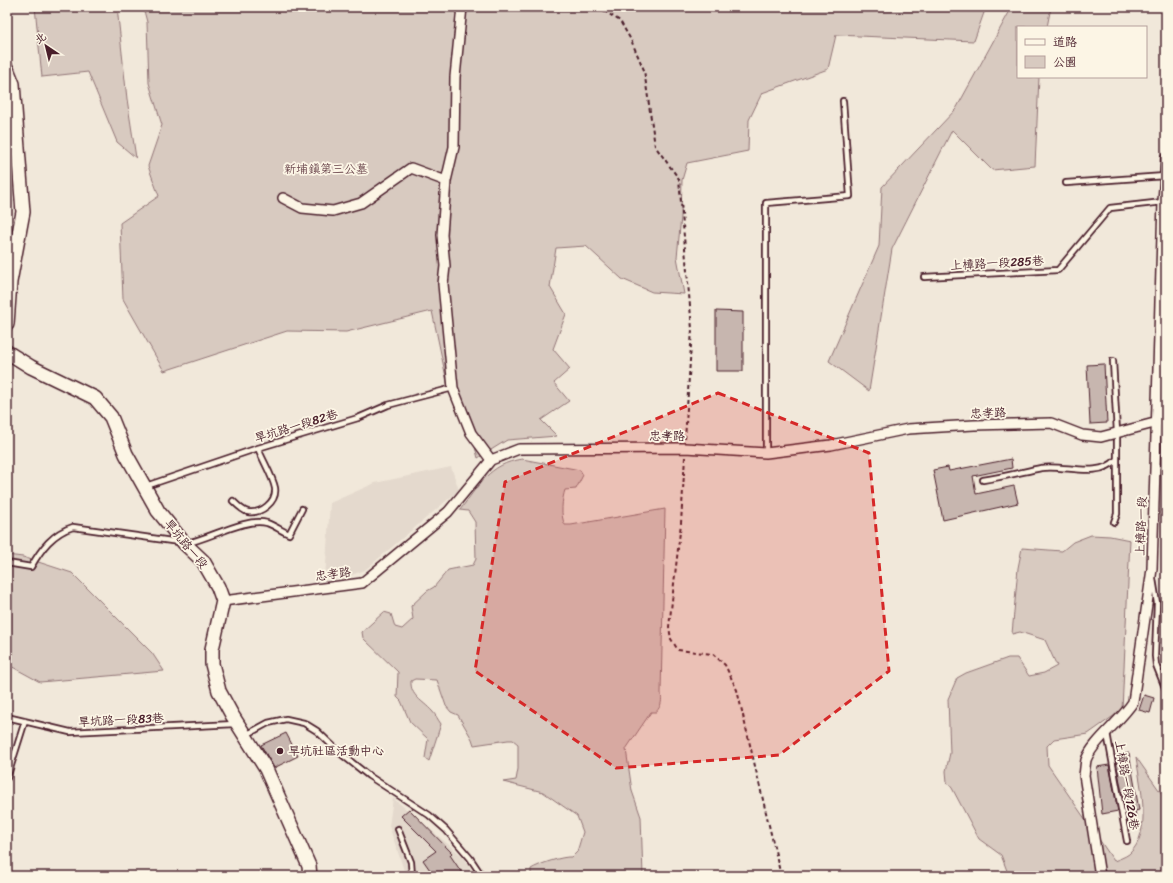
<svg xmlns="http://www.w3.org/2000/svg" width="1173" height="883" viewBox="0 0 1173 883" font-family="Sriracha,'LXGW WenKai TC',sans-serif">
  <rect width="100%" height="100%" fill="#f1e8da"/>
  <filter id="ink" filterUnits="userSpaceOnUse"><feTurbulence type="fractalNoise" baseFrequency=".025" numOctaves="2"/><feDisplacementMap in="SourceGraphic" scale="8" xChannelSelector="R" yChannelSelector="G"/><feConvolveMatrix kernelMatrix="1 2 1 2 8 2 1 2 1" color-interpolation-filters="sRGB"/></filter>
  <g filter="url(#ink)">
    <!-- built -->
    <path fill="#e4d9cd" d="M451 467 459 490 365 570 349 576 325 578 330 503 375 483Z
      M393 798 461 855 476 876H406L389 826Z"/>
    <!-- green -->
    <path fill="#d8cac0" stroke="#917476" d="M35 7H117L127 99 136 158 117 142 88 72 42 77Z
      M143 7H986L974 41 836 35 828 69 762 93 749 120 748 151 687 163 682 180 681 217 677 257 684 294 652 292 622 279 586 246 556 248 550 287 566 314 553 349 570 369 554 383 569 401 541 420 557 436 507 440 478 458 473 440 448 387 432 311 346 332 287 331 164 371 123 299 120 223 159 196 148 166 162 125 149 83 147 22Z
      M1012 7H1051L1047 27H1018V77H1039L1035 166 992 170 952 130 892 249 869 391 829 361 879 246 882 187 956 109Z
      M522 459 580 470 583 475 576 489 565 490C562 499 560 516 565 525H571L665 509 661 693C662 701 662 705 656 712H651L626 749 632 791 641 817 643 876H531V869C539 864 563 856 572 857L577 852 583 832 577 816 543 792 503 782 516 780 518 769V744L513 740H508L474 745 472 739 458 715 451 712 446 706 437 680 415 679 411 681C410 696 423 701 432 711 436 715 438 720 441 724L429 761 425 758 428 739 410 722 401 701 397 697 398 672 363 638 362 632 384 612 391 614 395 627 402 629 413 619 411 606 427 591 434 587 448 570 473 565 476 559 475 522 468 511 460 510C479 485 489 464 522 459Z
      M1091 535 1110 536 1130 540 1122 710 1088 734 1054 739 1047 746 1048 765 1114 861C1119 859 1125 857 1129 854 1153 833 1140 785 1136 757L1166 800V876H1009L1001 855 979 839 952 788 947 782 946 771 950 753 948 699 957 678 966 673 1008 658H1017L1029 676 1044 673 1057 666 1045 640 1020 632 1012 634 1018 568 1022 548 1062 551 1073 542Z
      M7 555 23 557 72 573 152 653 164 671 40 682 7 664Z"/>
    <!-- building -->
    <path fill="#c7b6af" stroke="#4a1f2b" d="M716 311 743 312V371H716Z
      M1104 364 1107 423 1090 424 1087 365Z
      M1011 459 1012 468 973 476 976 494 1014 486 1018 503 943 520 933 470 948 467 949 471Z
      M1144 695 1154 698 1150 713 1139 710Z
      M286 733 298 756 274 768 261 745Z
      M1129 753 1139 810 1135 811 1137 822 1128 824 1115 756Z
      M1109 765 1118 811 1102 814 1097 767Z
      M409 809 452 853 450 855 464 876H421L430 870 423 860 436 851 401 816Z"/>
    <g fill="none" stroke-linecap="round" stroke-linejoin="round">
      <!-- lane casing -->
      <g stroke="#4a1f2b" stroke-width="8">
        <path id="lane" d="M1066 183 1165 176
          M924 277 1058 270 1110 208 1163 202
          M1113 361 1117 432V514L1114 522
          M766 453V203L850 196 843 101
          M983 480C1003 477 1022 472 1041 468 1064 464 1098 479 1116 460
          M146 486 258 448 358 418 388 405 453 388
          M233 501C237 505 243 511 248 512 261 514 277 502 275 488 273 477 262 459 258 448
          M187 543C209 539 246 517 267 523 275 526 282 531 289 534L302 509
          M7 563 31 567C41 549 53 533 73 527L179 542
          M1153 579 1157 603 1155 656 1156 665 1166 690
          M7 717 70 732 235 724
          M1107 733 1127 841
          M246 735 268 723 286 719 304 723 317 731 340 753 369 776 429 815 446 830 470 858 482 876
          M7 778 25 721
          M398 829 411 862 412 876"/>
      </g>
      <!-- street casing -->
      <g stroke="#4a1f2b" stroke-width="12">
        <path id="street" d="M462 7 455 77 454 147 446 181 442 235 445 266 443 284 453 388 471 433 491 460
          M283 198 302 208 333 211 361 203 411 168 446 181
          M223 601 362 583 448 512 491 460 519 449 685 448 766 453 831 445 908 429 974 425 1051 423 1082 435 1101 437 1158 422
          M1100 876 1084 775C1085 770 1085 765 1086 760 1093 741 1121 721 1133 702L1152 569 1163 202 1166 158"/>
      </g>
      <!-- secondary casing -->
      <g stroke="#4a1f2b" stroke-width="16">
        <path id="secondary" d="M7 69 13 84 23 212 10 282 7 324
          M7 352 31 367 95 398 111 417 126 454 158 511 184 543 203 561 218 587 223 601 212 649V664L219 691 232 715 266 769 309 866 310 876"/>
      </g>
      <!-- path -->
      <path stroke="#4a1f2b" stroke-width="2" stroke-dasharray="4 3" stroke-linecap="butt" d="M598 7 620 21 631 40 644 70 655 146 679 179 692 329 685 440
        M685 457 681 523 669 627 671 639 678 650 713 654 725 665 737 690 781 876"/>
      <!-- lane -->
      <use href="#lane" stroke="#fcf5e5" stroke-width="4.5"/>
      <!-- street -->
      <use href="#street" stroke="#fcf5e5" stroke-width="9"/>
      <!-- secondary -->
      <use href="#secondary" stroke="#fcf5e5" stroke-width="13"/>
    </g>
  </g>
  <!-- marked area -->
  <path fill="#d62828" fill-opacity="0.2" stroke="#d62828" stroke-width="3" stroke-dasharray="8 5" stroke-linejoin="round" d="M718 393 869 453 889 671 779 755 616 768 475 671 505 482Z"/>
  <!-- markers -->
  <circle fill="#4a1f2b" stroke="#fcf5e5" stroke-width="1.5" cx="280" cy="751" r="4"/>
  <g text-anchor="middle" stroke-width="3.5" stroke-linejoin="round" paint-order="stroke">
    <!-- park labels -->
    <g font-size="12" fill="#6e4a50" stroke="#fcf5e5">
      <text x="326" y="173">新埔鎮第三公墓</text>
    </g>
    <!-- street labels -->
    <g font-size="12" fill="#4a1f2b" stroke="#fcf5e5">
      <text transform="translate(997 263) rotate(-3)" y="4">上樟路一段285巷</text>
      <text transform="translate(988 413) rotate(-2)" y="4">忠孝路</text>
      <text transform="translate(296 426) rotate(-17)" y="4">旱坑路一段82巷</text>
      <text x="667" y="440">忠孝路</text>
      <text transform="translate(1141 526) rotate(-88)" y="4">上樟路一段</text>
      <text transform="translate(186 544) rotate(50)" y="4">旱坑路一段</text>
      <text transform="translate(333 574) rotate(-8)" y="4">忠孝路</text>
      <text transform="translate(121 720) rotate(-3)" y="4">旱坑路一段83巷</text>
      <text transform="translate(1127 785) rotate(80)" y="4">上樟路一段126巷</text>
    </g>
    <!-- poi labels -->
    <g font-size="12" fill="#4a1f2b" stroke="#fcf5e5" text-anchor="start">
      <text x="288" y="755">旱坑社區活動中心</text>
    </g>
  </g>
  <!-- margin -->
  <rect width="1173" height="883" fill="none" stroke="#fcf5e5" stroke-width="24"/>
  <rect x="12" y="12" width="1149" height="859" fill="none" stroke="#4a1f2b" stroke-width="1.5" filter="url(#ink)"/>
  <!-- legend -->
  <rect x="1017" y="26" width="130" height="52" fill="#fcf5e5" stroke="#b59f9b"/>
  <rect x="1025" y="39" width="20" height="6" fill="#fcf5e5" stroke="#b59f9b"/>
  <text x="1053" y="46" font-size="12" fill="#4a1f2b">道路</text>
  <rect x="1025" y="56" width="20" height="12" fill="#d8cac0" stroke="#b59f9b"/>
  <text x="1053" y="66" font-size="12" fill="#4a1f2b">公園</text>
  <!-- north arrow -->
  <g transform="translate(46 46) rotate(325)" stroke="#fcf5e5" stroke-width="3" paint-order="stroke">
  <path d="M0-3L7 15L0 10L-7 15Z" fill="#4a1f2b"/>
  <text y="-6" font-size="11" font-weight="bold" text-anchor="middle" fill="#4a1f2b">北</text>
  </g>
</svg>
